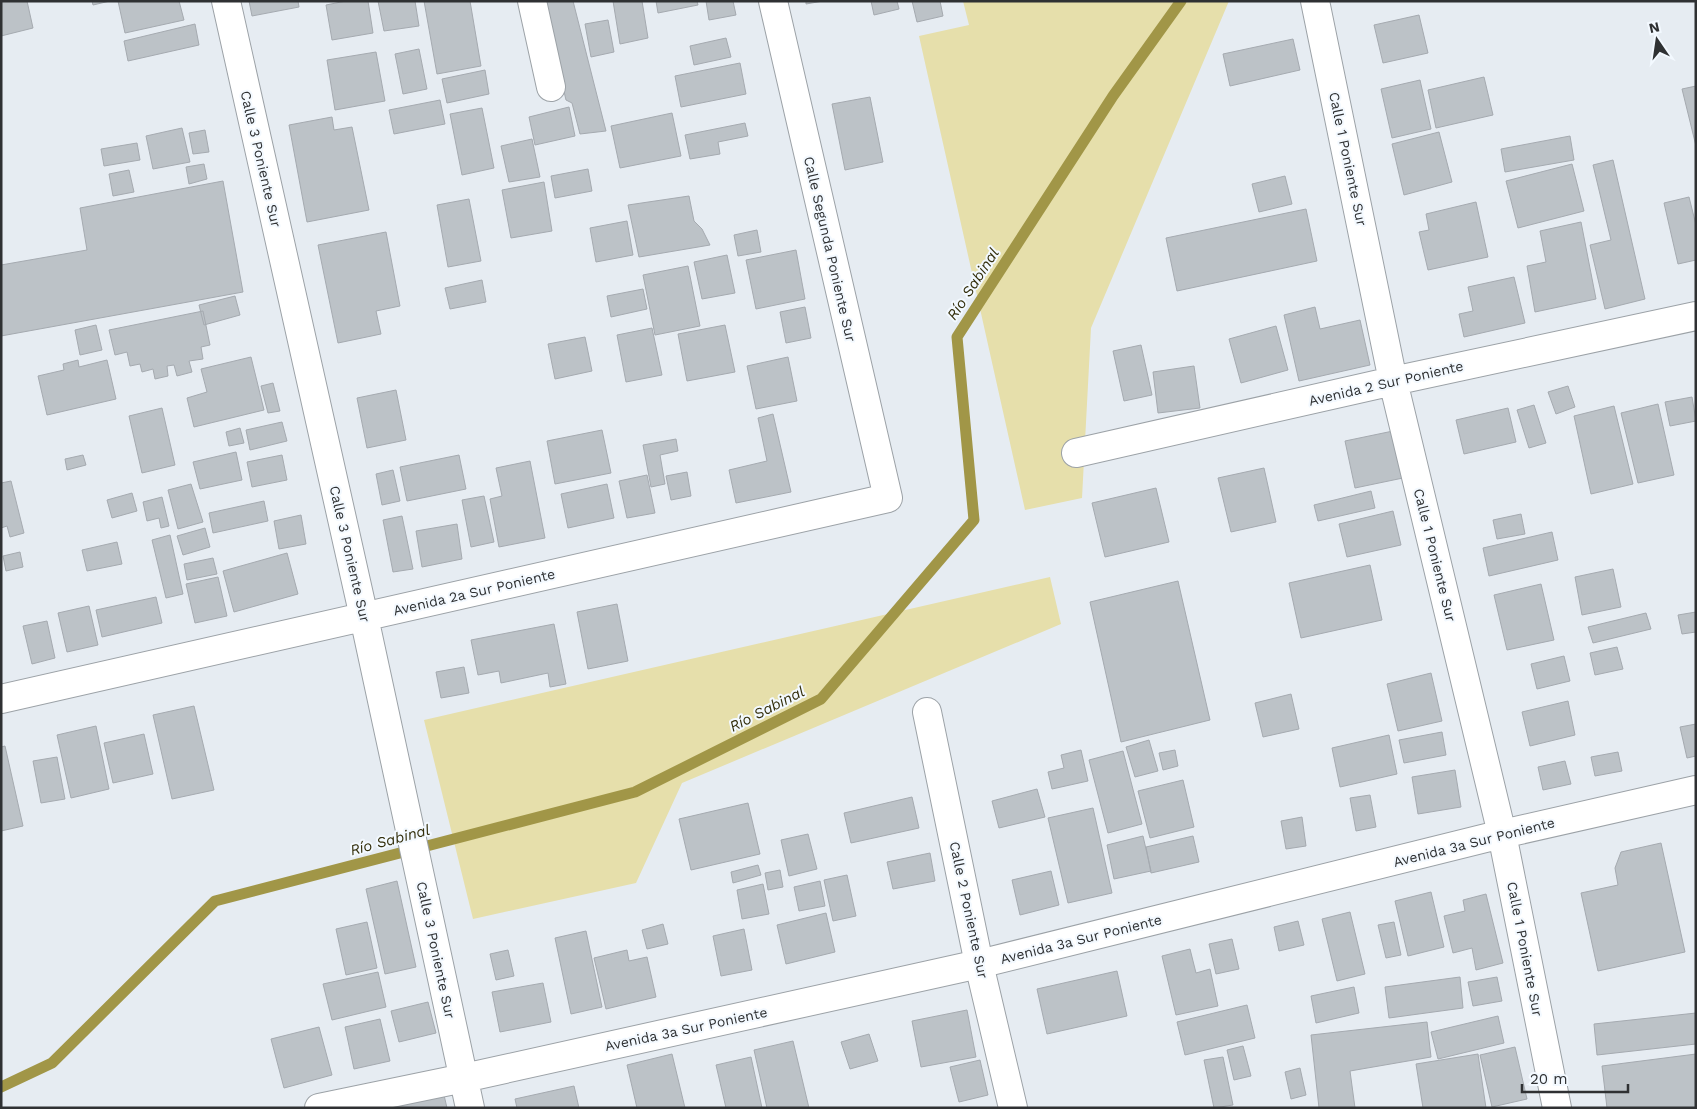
<svg xmlns="http://www.w3.org/2000/svg" width="1697" height="1109" viewBox="0 0 1697 1109" font-family="'Work Sans',sans-serif">
  <rect width="100%" height="100%" fill="#e6ecf2"/>
  <!-- green -->
  <path fill="#e6dfab" d="M963 1H1229L1091 328 1082 498 1025 510 919 36 969 25Z
    M1050 577 1061 624 682 783 636 883 473 919 424 720Z"/>
  <g fill="none" stroke-linecap="round" stroke-linejoin="round">
    <!-- stream -->
    <path stroke="#a19647" stroke-width="11" d="M1 1087 52 1063 215 901 635 792 821 699 974 520 957 337 1113 96 1181 1"/>
  </g>
  <!-- building -->
  <path fill="#bcc2c7" stroke="#a5aab0" d="M1 1H27L33 28 1 36Z
    M92 1H110L93 5Z
    M118 1H179L184 20 125 33Z
    M249 1H298L299 7 252 16Z
    M346 1H368L373 33 332 40 326 5Z
    M378 1H415L419 26 384 31Z
    M424 1H470L481 66 437 74Z
    M543 1H573L606 131 580 134 572 103 566 100Z
    M613 1H642L648 38 620 44Z
    M656 1H697L698 5 658 13Z
    M706 1H733L736 15 709 20Z
    M806 1H823L806 4Z
    M871 1H897L899 9 874 15Z
    M912 1H940L943 16 917 22Z
    M1419 15 1428 53 1383 63 1374 25Z
    M608 20 614 52 591 57 585 24Z
    M195 24 199 45 128 61 124 41Z
    M726 38 731 57 694 65 690 46Z
    M1293 39 1300 70 1230 86 1223 54Z
    M419 49 427 89 403 94 395 54Z
    M376 52 385 101 335 110 327 60Z
    M740 63 746 94 681 107 675 76Z
    M485 70 489 94 447 103 442 79Z
    M1484 77 1493 115 1436 128 1428 90Z
    M1420 80 1431 129 1392 138 1381 89Z
    M1696 86V146L1682 89Z
    M870 97 883 162 845 170 832 104Z
    M440 100 445 124 394 134 389 110Z
    M569 107 575 136 535 145 529 117Z
    M482 108 494 168 462 175 450 114Z
    M672 113 681 156 620 168 611 126Z
    M332 117 334 130 352 127 369 210 307 222 289 125Z
    M745 123 748 136 718 142 720 154 690 159 685 135Z
    M182 128 190 162 153 169 146 136Z
    M205 130 209 152 193 154 189 133Z
    M1439 132 1452 182 1404 195 1392 144Z
    M1570 136 1574 160 1505 172 1501 149Z
    M532 139 540 177 509 182 501 146Z
    M137 143 140 160 104 166 101 149Z
    M1613 160 1645 299 1605 309 1590 245 1611 240 1593 165Z
    M204 164 207 179 189 184 186 167Z
    M1572 164 1584 211 1518 228 1506 181Z
    M588 169 592 191 555 198 551 176Z
    M129 170 134 192 113 196 109 174Z
    M1285 176 1292 204 1259 212 1252 184Z
    M223 181 243 292 1 336V265L87 250 80 208Z
    M544 182 552 231 511 238 502 190Z
    M689 196 694 221 702 229 710 245 639 257 628 205Z
    M1689 197 1696 225V260L1678 264 1664 203Z
    M469 199 481 261 448 267 437 205Z
    M1476 202 1488 257 1428 270 1419 232 1429 230 1426 214Z
    M1306 209 1317 261 1177 291 1166 238Z
    M627 221 633 255 596 262 590 228Z
    M1581 222 1596 299 1535 312 1527 266 1546 262 1540 231Z
    M757 230 761 252 738 256 734 235Z
    M386 232 400 306 376 311 381 334 338 343 318 245Z
    M796 250 805 299 756 309 746 260Z
    M727 255 735 293 702 299 694 262Z
    M688 266 700 326 655 335 643 275Z
    M1514 277 1525 323 1464 337 1459 314 1473 311 1468 287Z
    M482 280 486 302 450 309 445 288Z
    M643 289 647 309 611 317 607 296Z
    M235 296 240 315 204 325 199 305Z
    M805 307 811 338 786 343 780 312Z
    M1315 307 1320 329 1360 320 1370 365 1299 381 1284 315Z
    M203 311 210 345 201 347 203 359 189 361 192 372 177 376 174 365 167 366 168 376 155 379 153 369 142 372 140 364 130 366 127 352 115 355 109 330Z
    M96 325 102 350 80 355 75 330Z
    M725 325 735 372 687 381 678 334Z
    M1276 326 1288 370 1241 383 1229 339Z
    M652 328 662 375 626 382 617 335Z
    M585 337 592 371 555 379 548 344Z
    M1141 345 1152 395 1124 401 1113 351Z
    M251 357 264 410 194 427 187 398 207 392 201 369Z
    M788 357 797 401 756 409 747 366Z
    M78 360 79 367 107 360 116 399 47 415 38 376 64 370 63 364Z
    M1194 366 1200 408 1158 413 1153 372Z
    M273 383 280 411 268 413 261 386Z
    M1568 386 1575 407 1556 414 1548 392Z
    M396 390 406 440 367 448 357 398Z
    M1692 397 1696 421 1670 426 1665 402Z
    M1658 404 1674 475 1638 483 1621 413Z
    M1534 405 1546 443 1529 448 1517 410Z
    M1614 406 1633 484 1591 494 1574 416Z
    M162 408 175 465 142 473 129 416Z
    M1508 408 1516 442 1464 454 1456 420Z
    M773 414 791 492 736 503 729 470 767 461 758 418Z
    M282 422 287 441 250 450 246 430Z
    M240 428 244 443 229 446 226 432Z
    M602 430 611 473 555 484 547 441Z
    M1393 431 1403 478 1355 488 1345 441Z
    M676 439 678 451 660 455 665 484 651 487 643 445Z
    M236 452 242 480 200 489 193 462Z
    M83 455 86 465 67 470 65 459Z
    M282 455 287 480 252 487 247 462Z
    M459 455 466 489 407 501 400 467Z
    M530 461 545 538 499 547 490 499 502 496 496 468Z
    M1264 468 1276 522 1231 532 1218 478Z
    M393 470 400 501 382 505 376 474Z
    M687 472 691 496 671 500 666 476Z
    M647 475 655 513 627 518 619 481Z
    M11 481 24 533 10 537 7 526 1 528V483Z
    M191 484 203 522 178 529 168 490Z
    M607 484 614 518 568 528 561 494Z
    M1156 488 1169 542 1105 557 1092 503Z
    M1371 491 1375 508 1318 521 1314 505Z
    M132 493 137 511 112 518 107 500Z
    M484 496 494 542 471 547 462 500Z
    M162 497 169 526 161 528 159 518 147 521 143 502Z
    M264 501 268 521 213 533 209 513Z
    M1393 511 1401 545 1347 557 1339 524Z
    M1521 514 1525 534 1497 539 1493 520Z
    M301 515 306 544 279 549 274 521Z
    M402 516 413 569 393 572 383 520Z
    M457 524 462 559 422 567 416 531Z
    M205 528 210 547 183 555 177 536Z
    M1552 532 1558 560 1489 576 1483 548Z
    M170 535 183 594 166 598 152 540Z
    M117 542 122 564 87 571 82 550Z
    M20 552 23 567 6 571 3 556Z
    M287 553 298 594 234 612 223 571Z
    M213 558 217 574 187 580 184 564Z
    M1370 565 1382 620 1301 638 1289 583Z
    M1613 569 1621 607 1582 615 1575 577Z
    M218 577 227 616 195 623 186 584Z
    M1178 581 1210 720 1121 742 1090 602Z
    M1541 584 1554 640 1507 650 1494 595Z
    M156 597 162 623 102 637 96 610Z
    M617 604 628 661 588 669 577 612Z
    M89 606 98 645 67 652 58 613Z
    M1696 612V632L1682 634 1678 615Z
    M1646 613 1651 629 1593 643 1588 627Z
    M47 621 55 658 32 664 23 626Z
    M554 624 566 684 550 687 548 673 501 683 499 671 478 675 471 640Z
    M1617 647 1623 669 1595 675 1590 653Z
    M1564 656 1570 681 1537 689 1531 664Z
    M464 667 469 693 441 698 436 672Z
    M1431 673 1442 721 1398 731 1387 684Z
    M1291 694 1299 729 1263 737 1255 703Z
    M1568 701 1575 735 1530 746 1522 712Z
    M194 706 214 790 172 799 153 715Z
    M1696 724V756L1687 758 1680 727Z
    M96 726 109 789 71 798 57 735Z
    M1442 732 1446 755 1404 763 1399 740Z
    M144 734 153 774 113 783 104 743Z
    M1389 735 1397 774 1340 787 1332 748Z
    M1149 740 1158 771 1135 777 1126 747Z
    M5 746 23 826 1 831V747Z
    M1081 750 1088 781 1052 789 1048 772 1064 768 1061 755Z
    M1175 750 1178 766 1163 770 1159 753Z
    M1123 751 1142 824 1108 833 1089 760Z
    M1618 752 1622 771 1595 776 1591 757Z
    M57 757 65 799 41 803 33 761Z
    M1565 761 1571 784 1543 790 1538 767Z
    M1455 770 1461 807 1418 814 1412 777Z
    M1183 780 1194 827 1150 838 1138 791Z
    M1037 789 1045 817 999 828 992 801Z
    M1370 795 1376 827 1356 831 1350 798Z
    M912 797 919 828 851 843 844 813Z
    M748 803 760 854 691 870 679 819Z
    M1093 808 1112 893 1068 903 1048 818Z
    M1302 817 1306 846 1286 849 1281 821Z
    M808 834 817 869 789 876 781 840Z
    M1143 836 1151 871 1114 879 1107 845Z
    M1193 836 1199 862 1151 873 1146 847Z
    M1661 843 1685 952 1598 971 1581 893 1618 885 1615 868 1621 852Z
    M930 853 935 881 893 889 887 862Z
    M758 865 761 875 733 883 731 872Z
    M780 870 783 887 768 890 765 873Z
    M1051 871 1059 905 1020 915 1012 880Z
    M847 875 856 916 833 921 824 880Z
    M397 881 416 967 385 974 366 889Z
    M820 881 825 906 799 911 794 887Z
    M763 884 769 914 742 919 737 890Z
    M1431 892 1444 947 1408 956 1395 901Z
    M1486 894 1503 963 1476 970 1472 948 1453 953 1444 916 1465 911 1463 900Z
    M1350 912 1365 974 1337 981 1322 919Z
    M826 913 835 952 786 964 777 925Z
    M1298 921 1304 945 1279 951 1274 927Z
    M367 922 377 968 346 975 336 929Z
    M1394 922 1401 955 1386 958 1378 925Z
    M663 924 668 944 647 949 642 930Z
    M744 929 752 970 721 976 713 936Z
    M586 931 602 1007 571 1014 555 938Z
    M1232 939 1239 969 1216 974 1209 944Z
    M1190 949 1196 973 1210 969 1218 1006 1176 1015 1162 956Z
    M508 950 514 976 496 980 490 954Z
    M627 950 629 961 647 957 656 997 606 1009 594 958Z
    M1117 971 1127 1016 1047 1034 1037 989Z
    M378 972 386 1007 332 1020 323 984Z
    M1460 977 1463 1008 1389 1018 1385 987Z
    M1497 977 1502 1001 1473 1006 1468 982Z
    M543 983 551 1022 500 1032 492 992Z
    M1354 987 1359 1013 1316 1023 1311 996Z
    M428 1002 436 1033 399 1042 391 1011Z
    M1247 1005 1255 1038 1185 1055 1177 1022Z
    M967 1010 976 1057 921 1067 912 1021Z
    M1696 1013V1044L1597 1055 1594 1024Z
    M1498 1016 1504 1043 1438 1059 1431 1032Z
    M380 1019 390 1061 354 1069 345 1027Z
    M1427 1022 1431 1057 1350 1071 1355 1108H1319L1311 1035Z
    M319 1027 332 1075 284 1088 271 1039Z
    M869 1034 878 1061 850 1069 841 1042Z
    M793 1041 809 1108H767L754 1050Z
    M1243 1046 1251 1076 1234 1080 1227 1050Z
    M1515 1047 1527 1099 1492 1107 1480 1055Z
    M672 1054 685 1108H637L627 1065Z
    M1478 1054 1486 1108H1423L1416 1064Z
    M1696 1054V1108H1607L1602 1066Z
    M751 1057 762 1108H726L716 1065Z
    M1223 1057 1233 1105 1214 1108 1204 1060Z
    M980 1060 988 1095 959 1102 950 1067Z
    M1300 1068 1306 1095 1291 1099 1285 1072Z
    M574 1086 579 1108H517L515 1099Z
    M444 1095 447 1108H394V1106Z"/>
  <g fill="none" stroke-linecap="round" stroke-linejoin="round">
    <!-- minor casing -->
    <g stroke="#9ca2a7" stroke-width="30">
      <path id="minor" d="M226 1 364 617 470 1108
        M532 1 551 87
        M1315 1 1393 381 1502 834 1557 1108
        M1076 453 1393 381 1696 316
        M1 699 888 498 773 1
        M927 712 979 964 1013 1108
        M319 1108 464 1078 979 964 1502 834 1696 790"/>
    </g>
    <!-- minor -->
    <use href="#minor" stroke="#fff" stroke-width="28"/>
  </g>
  <g text-anchor="middle" stroke-width="4" stroke-linejoin="round" paint-order="stroke">
    <!-- street labels -->
    <g font-size="14" fill="#2f3133" stroke="#f3f9ff">
      <text transform="translate(261 159) rotate(77)" y="5">Calle 3 Poniente Sur</text>
      <text transform="translate(1348 159) rotate(78)" y="5">Calle 1 Poniente Sur</text>
      <text transform="translate(830 249) rotate(77)" y="5">Calle Segunda Poniente Sur</text>
      <text transform="translate(1386 383) rotate(-13)" y="5">Avenida 2 Sur Poniente</text>
      <text transform="translate(350 554) rotate(77)" y="5">Calle 3 Poniente Sur</text>
      <text transform="translate(1435 555) rotate(76)" y="5">Calle 1 Poniente Sur</text>
      <text transform="translate(474 592) rotate(-13)" y="5">Avenida 2a Sur Poniente</text>
      <text transform="translate(1474 842) rotate(-14)" y="5">Avenida 3a Sur Poniente</text>
      <text transform="translate(969 910) rotate(78)" y="5">Calle 2 Poniente Sur</text>
      <text transform="translate(1081 939) rotate(-14)" y="5">Avenida 3a Sur Poniente</text>
      <text transform="translate(1525 949) rotate(79)" y="5">Calle 1 Poniente Sur</text>
      <text transform="translate(436 950) rotate(78)" y="5">Calle 3 Poniente Sur</text>
      <text transform="translate(686 1029) rotate(-12)" y="5">Avenida 3a Sur Poniente</text>
    </g>
    <!-- water labels -->
    <g font-size="15" font-style="italic" fill="#332e0b" stroke="#f3f9ff">
      <text transform="translate(973 284) rotate(-57)" y="5">Río Sabinal</text>
      <text transform="translate(767 709) rotate(-27)" y="5">Río Sabinal</text>
      <text transform="translate(390 840) rotate(-15)" y="5">Río Sabinal</text>
    </g>
  </g>
  <!-- border -->
  <rect width="1697" height="1109" fill="none" stroke="#2f3133" stroke-width="5"/>
  <!-- north arrow -->
  <g transform="translate(1657 40) rotate(347)" stroke="#f3f9ff" stroke-width="4" paint-order="stroke">
  <path d="M0-4L9 19L0 12L-9 19Z" fill="#2f3133"/>
  <text y="-8" font-size="14" font-weight="bold" text-anchor="middle" fill="#2f3133">N</text>
  </g>
  <!-- scale -->
  <path d="M1522 1084v8h106v-8" fill="none" stroke="#2f3133" stroke-width="2.5"/>
  <text x="1530" y="1084" font-size="15" fill="#2f3133" stroke="#f3f9ff" stroke-width="4" paint-order="stroke">20 m</text>
</svg>
